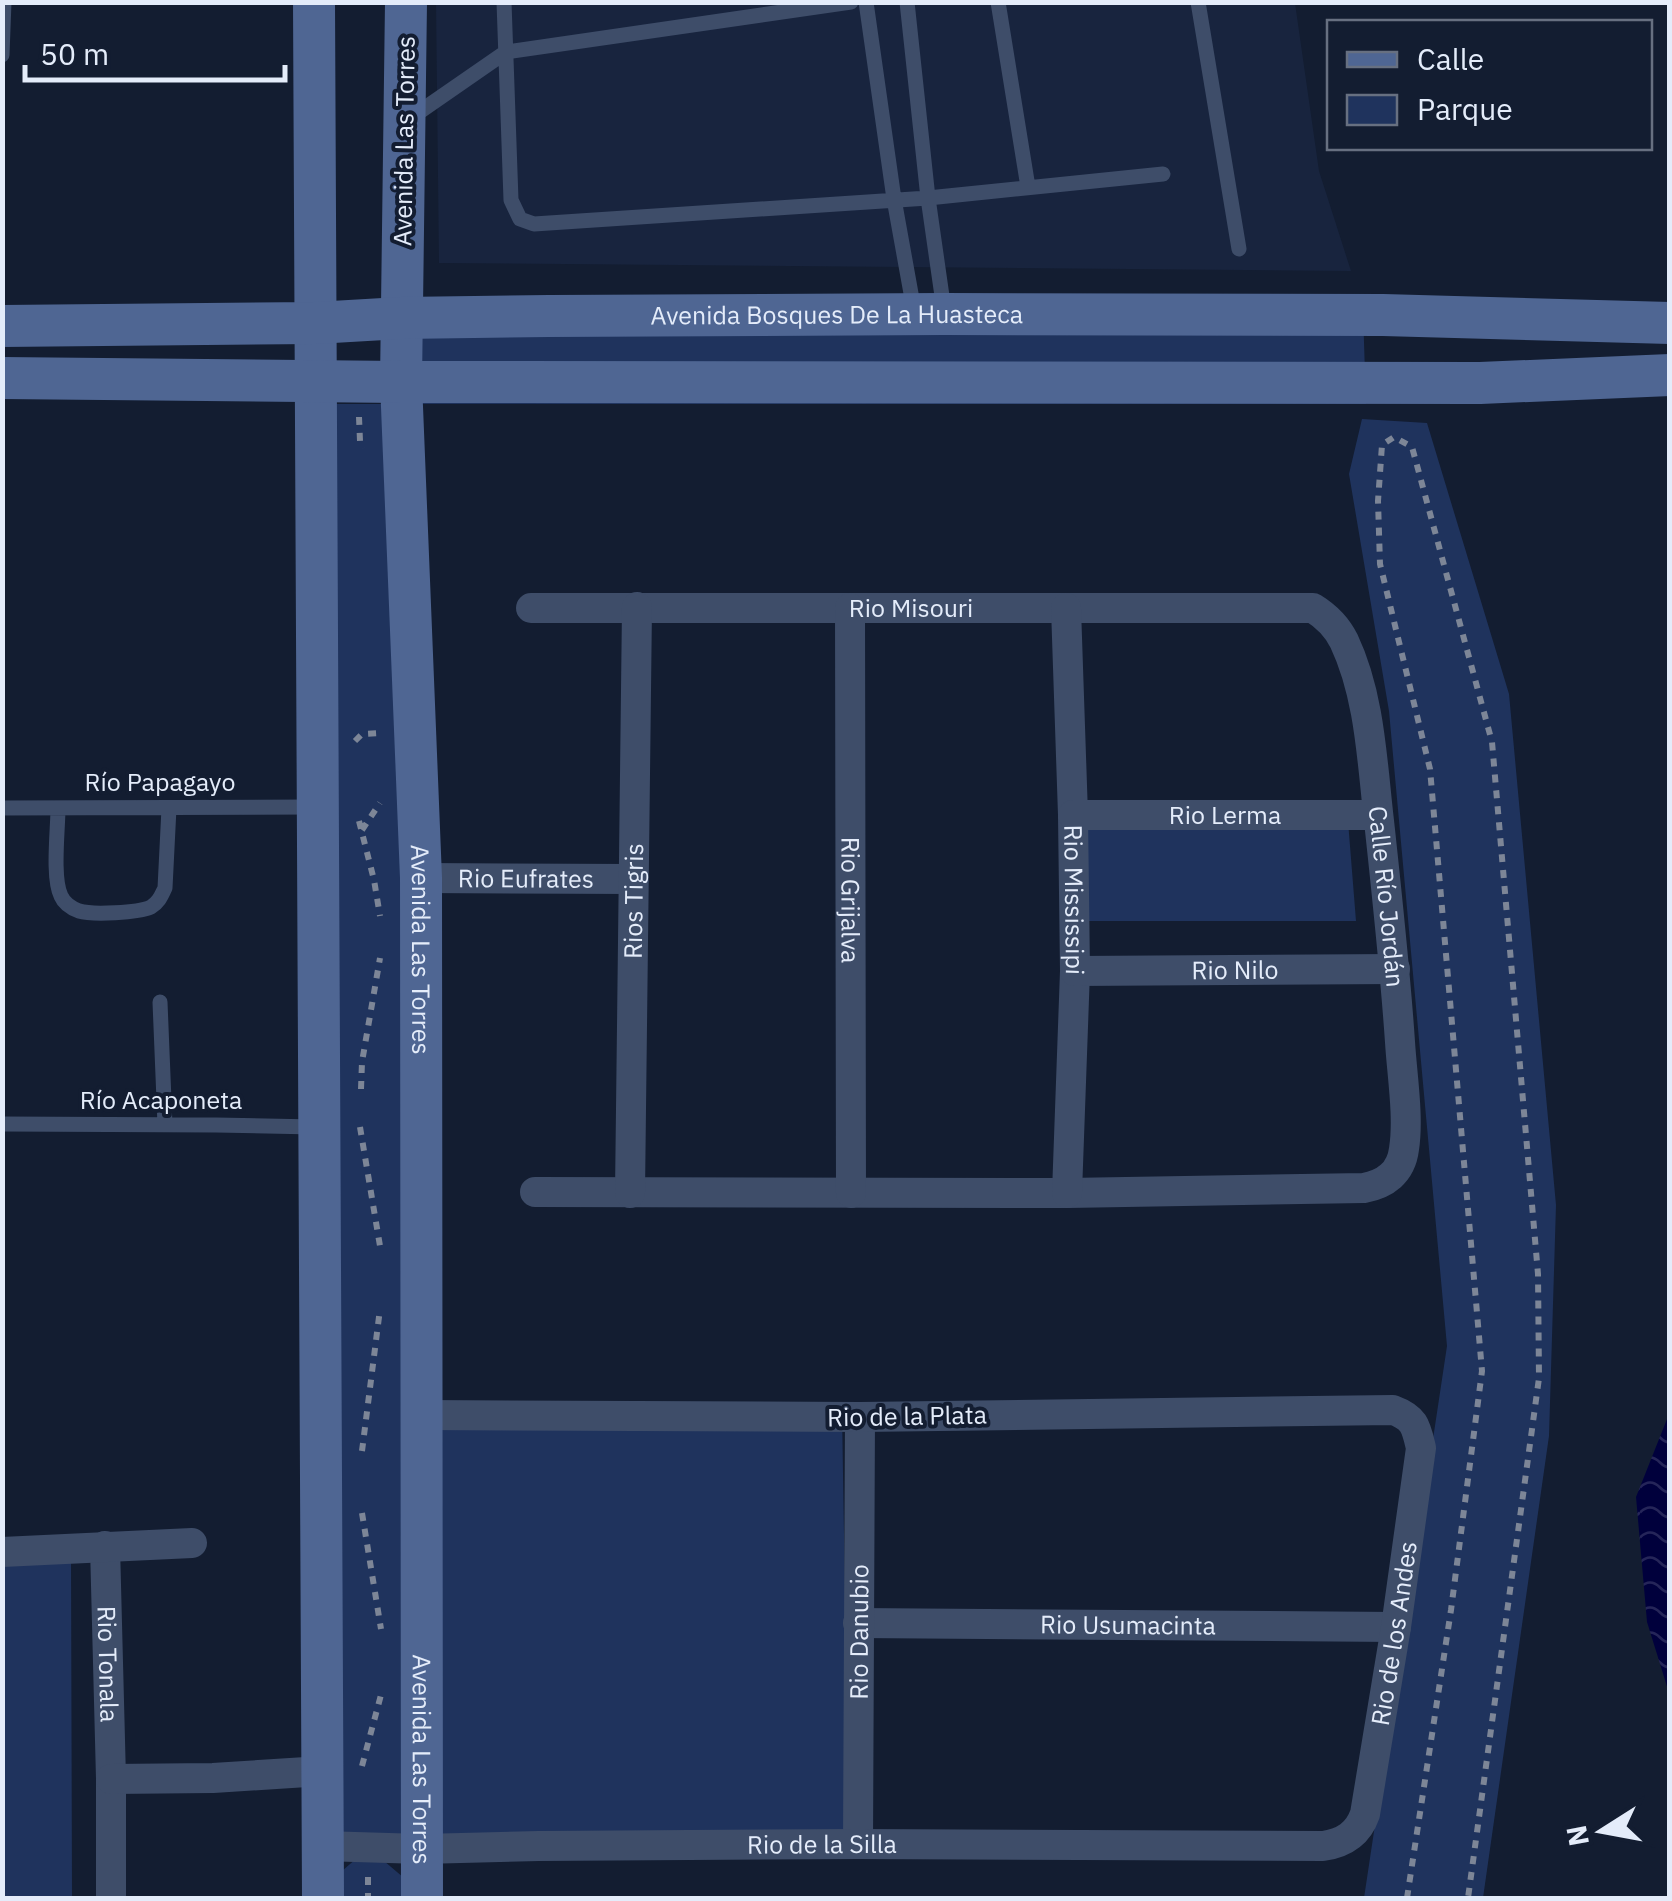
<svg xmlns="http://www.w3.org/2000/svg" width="1672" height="1901" viewBox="0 0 1672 1901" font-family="'IBM Plex Sans',sans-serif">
  <defs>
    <pattern id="water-waves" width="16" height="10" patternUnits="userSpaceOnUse" patternTransform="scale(2.5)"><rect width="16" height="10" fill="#00003c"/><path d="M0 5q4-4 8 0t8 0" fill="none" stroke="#252559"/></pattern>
  </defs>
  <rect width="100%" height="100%" fill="#131d31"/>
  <!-- built -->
  <path fill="#18243e" d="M436 3H1295L1319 171 1351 271 439 263Z"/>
  <!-- park -->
  <path fill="#1f335d" d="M1363 311 1366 404H406L408 1410 842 1411 849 1844 332 1843 328 404H405L404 316Z
    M1362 419 1427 423 1509 694 1556 1205 1549 1436 1483 1898H1364L1447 1346 1389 711 1349 474Z
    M1082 821H1348L1356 921H1082Z
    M3 1553H71L72 1898H3Z
    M357 1858 384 1861 410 1883V1898H334L335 1877Z"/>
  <!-- water -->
  <path fill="url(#water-waves)" d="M1669 1414V1693L1647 1622 1636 1497Z"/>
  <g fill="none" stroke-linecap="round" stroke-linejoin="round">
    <!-- path -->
    <path stroke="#7d8697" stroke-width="6" stroke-dasharray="8 8" stroke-linecap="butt" d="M359 417 360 441 364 448
      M355 741 362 734 379 733
      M359 821 374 880 380 916
      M362 830 380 803
      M361 1089 362 1062 380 958
      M360 1127 381 1252
      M362 1451 380 1309
      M362 1513 381 1629
      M362 1766 382 1691
      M368 1877V1898
      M1407 1898 1451 1610 1482 1371 1430 769 1380 564 1378 501 1382 445 1394 437 1412 447 1492 742 1538 1274 1539 1378 1468 1898"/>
    <!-- lane -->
    <path stroke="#3e4d69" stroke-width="15" d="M504 2 511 200 520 219 534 224 928 198 1163 174
      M866 2 894 199 914 310
      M907 2 928 198 944 310
      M998 2 1028 187
      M1198 2 1239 249
      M2 55 4 2
      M412 117 506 52 851 2
      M2 808 313 807
      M58 808C58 829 52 878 61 896 64 903 71 908 79 911 92 915 138 913 151 907 159 902 161 896 165 888L169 808
      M160 1002 165 1125
      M2 1124 216 1125 315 1127"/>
    <!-- street -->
    <g stroke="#3e4d69" stroke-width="30">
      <path id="s1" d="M531 608H1313C1326 616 1337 627 1344 641 1370 696 1372 761 1379 821 1387 895 1395 968 1400 1042 1402 1075 1409 1117 1404 1149 1401 1173 1385 1184 1364 1188L1067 1193 535 1192"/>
      <path id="s2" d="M850 608 851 1193"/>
      <path id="s3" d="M1066 608 1073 815 1075 971 1067 1193"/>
      <path id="s4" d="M1073 815H1378"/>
      <path id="s5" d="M421 878 633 879"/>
      <path id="s6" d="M1075 971 1395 969"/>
      <path id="s7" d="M630 1193 637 607"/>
      <path id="s8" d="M105 1546 111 1779V1898"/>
      <path d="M2 1552 192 1543"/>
      <path id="s9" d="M858 1623 1396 1627"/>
      <path d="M111 1779 213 1778 322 1771"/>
      <path id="s10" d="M858 1844 860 1417"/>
      <path id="s11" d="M322 1846 422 1849 539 1846 858 1844 1323 1846C1344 1843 1358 1834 1365 1814L1396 1627 1421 1448C1416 1427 1415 1418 1393 1410L860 1417 422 1415"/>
    </g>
    <!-- secondary -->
    <g stroke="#4f6693" stroke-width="42">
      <path d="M314 2 323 1898"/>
      <path id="s12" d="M406 2 401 382 421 878 422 1898"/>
      <path id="s13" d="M2 326 315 323 401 318 549 316 944 314 1383 315 1670 323"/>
      <path d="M2 378 401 382 1480 383 1670 375"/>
    </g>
  </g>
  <g text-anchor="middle" stroke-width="8" stroke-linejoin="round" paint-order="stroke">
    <!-- street labels -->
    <g font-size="25" fill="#e4ecfa" stroke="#131d31">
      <text transform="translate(404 141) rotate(-89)" y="9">Avenida Las Torres</text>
      <text dy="9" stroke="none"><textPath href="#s13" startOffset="835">Avenida Bosques De La Huasteca</textPath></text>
      <text dy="9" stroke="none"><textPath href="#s1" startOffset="380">Rio Misouri</textPath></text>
      <text x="160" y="791">Río Papagayo</text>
      <text dy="9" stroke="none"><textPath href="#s4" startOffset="152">Rio Lerma</textPath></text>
      <text dy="9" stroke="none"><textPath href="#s5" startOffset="105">Rio Eufrates</textPath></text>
      <text dy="9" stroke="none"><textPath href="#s1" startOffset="1088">Calle Río Jordán</textPath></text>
      <text dy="9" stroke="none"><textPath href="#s7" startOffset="292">Rios Tigris</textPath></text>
      <text dy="9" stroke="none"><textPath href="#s2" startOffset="292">Rio Grijalva</textPath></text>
      <text dy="9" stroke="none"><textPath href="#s3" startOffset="292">Rio Mississipi</textPath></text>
      <text dy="9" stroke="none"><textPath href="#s12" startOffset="948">Avenida Las Torres</textPath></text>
      <text dy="9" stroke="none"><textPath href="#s6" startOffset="160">Rio Nilo</textPath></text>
      <text x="161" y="1109">Río Acaponeta</text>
      <text transform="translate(907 1416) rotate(-1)" y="9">Rio de la Plata</text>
      <text dy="9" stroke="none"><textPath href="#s9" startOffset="270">Rio Usumacinta</textPath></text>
      <text dy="9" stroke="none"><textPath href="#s10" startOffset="212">Rio Danubio</textPath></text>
      <text dy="9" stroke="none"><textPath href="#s11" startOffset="1240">Rio de los Andes</textPath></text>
      <text dy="9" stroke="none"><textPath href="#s8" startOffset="118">Rio Tonala</textPath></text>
      <text dy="9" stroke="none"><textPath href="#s12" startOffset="1758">Avenida Las Torres</textPath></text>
      <text dy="9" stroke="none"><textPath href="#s11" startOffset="500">Rio de la Silla</textPath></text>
    </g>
  </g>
  <!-- border -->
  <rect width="1672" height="1901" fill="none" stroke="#e4ecfa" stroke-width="10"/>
  <!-- legend -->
  <rect x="1327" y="20" width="325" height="130" fill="#131d31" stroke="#677081" stroke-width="2.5"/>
  <rect x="1347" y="52" width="50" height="15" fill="#4f6693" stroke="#677081" stroke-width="2.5"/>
  <text x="1417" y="70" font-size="30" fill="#e4ecfa">Calle</text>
  <rect x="1347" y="95" width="50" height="30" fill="#1f335d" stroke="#677081" stroke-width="2.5"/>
  <text x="1417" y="120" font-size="30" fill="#e4ecfa">Parque</text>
  <!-- north arrow -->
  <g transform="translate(1602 1831) rotate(259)" stroke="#131d31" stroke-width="8" paint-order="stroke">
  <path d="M0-8L18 38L0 25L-18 38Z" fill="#e4ecfa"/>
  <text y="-15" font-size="28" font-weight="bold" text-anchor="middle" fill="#e4ecfa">N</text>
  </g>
  <!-- scale -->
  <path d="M25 65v15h260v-15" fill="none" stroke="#e4ecfa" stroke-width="5"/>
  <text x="40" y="65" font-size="30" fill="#e4ecfa" stroke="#131d31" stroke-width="8" paint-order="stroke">50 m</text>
</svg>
